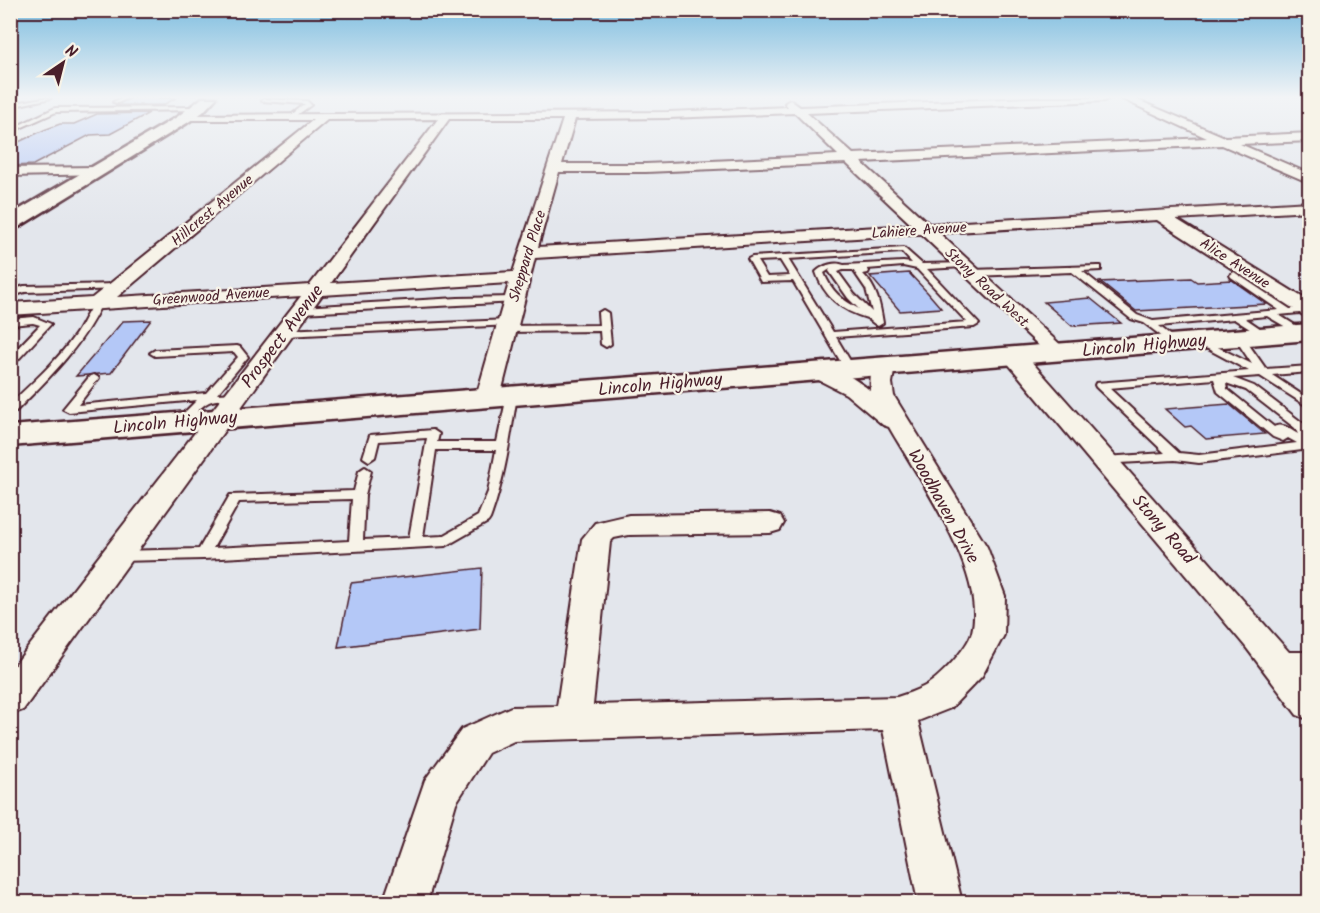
<svg xmlns="http://www.w3.org/2000/svg" width="1320" height="913" viewBox="0 0 1320 913" font-family="Kalam,sans-serif">
  <rect width="100%" height="100%" fill="#e3e6ec"/>
  <filter id="ink" filterUnits="userSpaceOnUse"><feTurbulence type="fractalNoise" baseFrequency=".0167" numOctaves="2"/><feDisplacementMap in="SourceGraphic" scale="12" xChannelSelector="R" yChannelSelector="G"/><feConvolveMatrix kernelMatrix="1 2 1 2 8 2 1 2 1" color-interpolation-filters="sRGB"/></filter>
  <g filter="url(#ink)">
    <!-- building -->
    <path fill="#b4c8f7" stroke="#4a1f2b" stroke-width="1.5" d="M132 98H176L163 105H115Z
      M149 113 110 134 90 135 33 165 10 166V146L44 130 60 124H74L97 114Z
      M909 273 928 293 941 308 900 311 870 276Z
      M1191 278 1197 282 1232 280 1266 304 1136 311 1100 282Z
      M1090 298 1121 323 1072 326 1044 302Z
      M151 320 111 373 76 376 123 321Z
      M1229 404 1265 434 1206 439 1191 426 1185 427 1165 409Z
      M482 568 480 629 338 647 351 583Z"/>
    <g fill="none" stroke-linecap="round" stroke-linejoin="round">
      <!-- lane casing -->
      <g stroke="#4a1f2b" stroke-width="4">
        <path id="lane" d="M43 98H51L10 107V104Z
          M122 98H127L118 103 113 102Z
          M264 99 307 101 311 105 293 118 291 115 305 104 262 101Z
          M198 107 200 110 56 112 18 129 13 128 55 108Z
          M904 248 922 264 967 263V267H964L927 269 979 324 974 327 836 337 855 369 850 372 845 369 793 281 761 282 748 259 752 257ZM902 252 912 263 903 262 844 265C835 261 823 265 816 272 824 297 842 311 867 318 870 320 874 324 878 326L883 323C880 304 877 288 863 274L868 273 869 271 867 269 903 266 917 269 967 322 833 332 788 259ZM780 260 790 276 767 277 757 261ZM830 269 829 271 848 298 859 309C842 300 831 291 824 273ZM843 270H853L866 289 872 312 854 294 838 272Z
          M1098 266H1101V270L1082 271 1137 315 1153 321 1279 310 1231 277 1230 275 1234 272 1290 309 1310 308V312L1279 315 1306 332 1304 334H1298L1267 316 1245 318 1267 333 1269 335 1264 338 1234 319 1159 326 1178 341V345L1175 346 1144 323 1131 319 1072 272 972 276 968 273 972 270Z
          M118 284 121 285V289L25 292 10 297V291L24 286Z
          M514 297 518 300 517 302 301 313 296 310 301 307 458 298Z
          M98 300 102 303C82 347 48 379 14 413L10 414V404C33 382 57 361 75 335 82 326 90 304 98 300Z
          M603 310 608 313 611 344 606 347 601 344 600 331 506 332 501 329 506 326 599 325 598 313Z
          M34 317 51 324 14 364 10 365V356L40 325 33 323 10 325V319Z
          M508 320 511 321V325L284 336 279 333 284 330Z
          M1239 334 1242 335 1266 369 1310 366V372L1272 375 1310 400V408L1260 376 1233 378 1254 386 1304 424 1310 434V449L1199 463 1175 460 1101 464 1099 461 1105 457 1165 453 1096 387 1095 385 1096 383 1249 371 1193 341 1198 338 1201 339 1252 364 1234 337ZM1214 379 1218 392 1273 437 1283 441 1288 438 1297 443 1199 455 1179 453 1109 388ZM1226 383 1246 390 1295 428 1298 434C1291 430 1282 422 1274 427L1227 389Z
          M237 346 240 347 248 357 217 394 238 393 243 396C234 403 220 397 209 402 198 407 193 420 182 424L176 421 197 400 69 412 63 409 90 376 94 375 99 378 78 405 206 393 238 357 234 352 155 356 150 353 155 350Z
          M512 393 517 396C510 438 505 479 490 519L488 522 446 546 203 559 119 561 114 560 112 556 114 552 119 551 199 549 230 495 354 491 359 471 365 467 371 471 365 495 363 540 409 538 427 438 379 441 375 457 369 461 363 457 370 435 433 430 439 434 437 442H497L507 396ZM436 450H496L488 492 478 516 443 536 423 537ZM352 499 349 541 213 548 239 502Z"/>
      </g>
      <!-- street casing -->
      <g stroke="#4a1f2b" stroke-width="4">
        <path id="street" d="M1030 98H1109L1104 101 807 113 853 154 1207 138 1120 98H1133L1225 137 1310 133V141L1240 144 1310 174V183L1222 145 861 162 929 224 1310 202V211L1176 219 1310 302V317L1303 315 1157 220 939 233 1064 348 1068 352 1064 356 1057 358 1050 356 921 234 535 258 500 397 496 402 488 404 480 402 476 397 509 283 322 295 23 710 10 715V671L301 296 10 315V303L92 298 313 120H187L183 119V115L668 112 788 107 785 103 790 100 800 107ZM795 113 838 155 646 164H562L575 119 668 118ZM438 119 310 285 117 297 327 120ZM449 119H563L513 272 331 283ZM846 163 912 225 538 247 559 172H646Z
          M99 167 106 171 104 174 10 176V168Z
          M1014 350 1022 351 1289 652H1310V720L1297 715 1245 646 1006 361 1003 356 1006 351Z
          M884 359 892 361 895 366 892 383 894 396 987 547 1005 596 1004 635 982 676 951 708 918 721 962 902H918L883 730 514 741 488 753 456 803 427 902H383L425 780 462 729 511 707 557 706 582 539 595 523 629 515 770 513 780 516 784 523 780 530 770 533 629 535 614 538 610 542 593 705 897 697C906 694 915 691 923 687 938 680 968 648 972 632 987 573 918 478 889 427L883 425 846 394 811 376 808 371 811 366C830 362 857 380 871 391 870 381 870 370 876 361Z"/>
      </g>
      <!-- secondary casing -->
      <g stroke="#4a1f2b" stroke-width="5">
        <path id="secondary" d="M202 98H216L203 112 187 123 17 228 10 230V215L177 117Z
          M1310 324V340L10 446V426Z"/>
      </g>
      <!-- lane -->
      <use href="#lane" fill="#f7f3e8" fill-rule="evenodd"/>
      <!-- street -->
      <use href="#street" fill="#f7f3e8" fill-rule="evenodd"/>
      <!-- secondary -->
      <use href="#secondary" fill="#f7f3e8" fill-rule="evenodd"/>
    </g>
  </g>
  <!-- sky -->
  <linearGradient id="sky" x2="0" y2="1"><stop stop-color="#7bbcdf"/><stop offset="0.43" stop-color="#f2f4f6"/><stop offset="1" stop-color="#f2f4f6" stop-opacity="0"/></linearGradient>
  <rect width="1320" height="226" fill="url(#sky)"/>
  <g text-anchor="middle" stroke-width="4.5" stroke-linejoin="round" paint-order="stroke">
    <!-- far-street labels -->
    <g font-size="15" fill="#4a1f2b" stroke="#f7f3e8">
      <text transform="translate(212 210) rotate(-40)" y="5">Hillcrest Avenue</text>
      <text transform="translate(919 230) rotate(-4)" y="5">Lahiere Avenue</text>
      <text transform="translate(527 256) rotate(-73)" y="5">Sheppard Place</text>
      <text transform="translate(1235 263) rotate(33)" y="5">Alice Avenue</text>
      <text transform="translate(987 287) rotate(43)" y="5">Stony Road West</text>
      <text transform="translate(211 296) rotate(-4)" y="5">Greenwood Avenue</text>
    </g>
    <!-- street labels -->
    <g font-size="18" fill="#4a1f2b" stroke="#f7f3e8">
      <text transform="translate(282 336) rotate(-53)" y="6">Prospect Avenue</text>
      <text transform="translate(1144 345) rotate(-5)" y="6">Lincoln Highway</text>
      <text transform="translate(660 384) rotate(-5)" y="6">Lincoln Highway</text>
      <text transform="translate(175 422) rotate(-5)" y="6">Lincoln Highway</text>
      <text transform="translate(944 506) rotate(61)" y="6">Woodhaven Drive</text>
      <text transform="translate(1164 529) rotate(49)" y="6">Stony Road</text>
    </g>
  </g>
  <!-- margin -->
  <rect width="1320" height="913" fill="none" stroke="#f7f3e8" stroke-width="36"/>
  <rect x="18" y="18" width="1284" height="877" fill="none" stroke="#4a1f2b" stroke-width="2" filter="url(#ink)"/>
  <!-- north arrow -->
  <g transform="translate(63 63) rotate(35)" stroke="#f7f3e8" stroke-width="4.5" paint-order="stroke">
  <path d="M0-4.5L10 22L0 15L-10 22Z" fill="#4a1f2b"/>
  <text y="-9" font-size="16" font-weight="bold" text-anchor="middle" fill="#4a1f2b">N</text>
  </g>
</svg>
